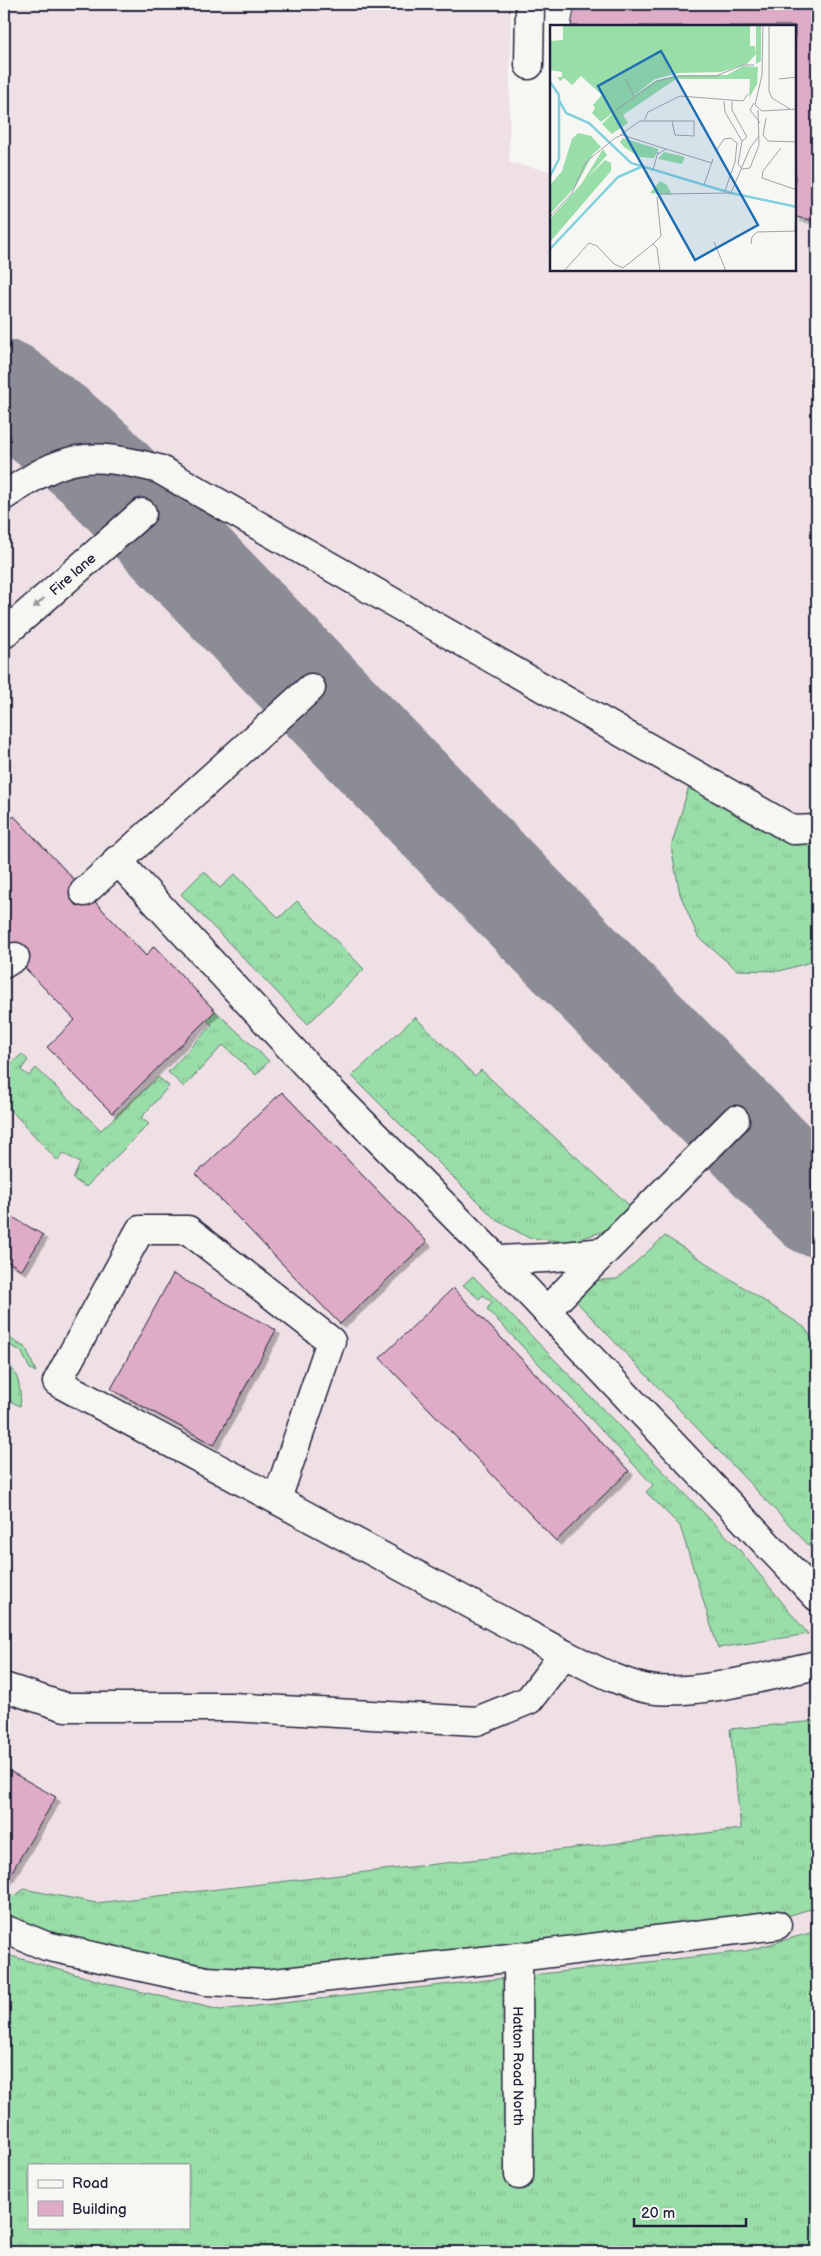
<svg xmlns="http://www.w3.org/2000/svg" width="821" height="2256" viewBox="0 0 821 2256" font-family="'Balsamiq Sans',sans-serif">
  <defs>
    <pattern id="grass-tufts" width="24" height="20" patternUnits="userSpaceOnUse" patternTransform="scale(1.25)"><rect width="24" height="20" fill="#99dda8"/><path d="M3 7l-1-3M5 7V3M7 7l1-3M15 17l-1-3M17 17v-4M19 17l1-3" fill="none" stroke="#84bd92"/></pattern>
    <filter id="shadow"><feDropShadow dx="4.5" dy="4.5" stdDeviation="0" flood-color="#0004"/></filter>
  </defs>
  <rect width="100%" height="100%" fill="#f6f6f2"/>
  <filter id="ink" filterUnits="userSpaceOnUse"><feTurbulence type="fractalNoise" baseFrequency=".02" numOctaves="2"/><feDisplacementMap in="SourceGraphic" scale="10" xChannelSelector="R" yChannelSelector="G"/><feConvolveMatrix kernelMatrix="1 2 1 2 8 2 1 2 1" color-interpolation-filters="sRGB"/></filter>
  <g filter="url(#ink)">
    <!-- built -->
    <path fill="#efe0e5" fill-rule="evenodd" d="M4 4H511L509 163 551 171V270H795V221L817 226V2252H4ZM29 2165H189V2227H29Z"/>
    <!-- grass -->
    <path fill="url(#grass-tufts)" stroke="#5e8072" fill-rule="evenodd" d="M695 766 817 833V960L780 971 737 970 698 937 680 894 671 847Z
      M204 871 220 888 235 874 279 918 297 901 364 969 308 1024 181 894Z
      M165 964 269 1061 256 1075 223 1045 184 1087 168 1072 212 1025 157 973Z
      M415 1017 475 1076 481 1070 629 1205 608 1230 570 1242 529 1238 496 1220 352 1076Z
      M22 1054 28 1060 21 1070 29 1076 36 1068 101 1130 158 1077 169 1086 141 1118 149 1124 86 1187 73 1179 80 1163 63 1153 58 1161 4 1103V1070Z
      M665 1236 804 1327 817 1345V1554L571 1296 587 1281 617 1279Z
      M473 1276 738 1548 808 1634 718 1648 680 1526 646 1492 653 1485 487 1309 492 1302 483 1295 479 1299 463 1285Z
      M4 1335 26 1348 36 1372 30 1369 21 1351 4 1342Z
      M4 1361C18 1369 22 1391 20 1406L4 1398 6 1391 4 1389Z
      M817 1721V1907L721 1936 231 1986 4 1930V1890L15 1896 24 1889 96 1903 741 1829 730 1729Z
      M817 1931V2252H4V1954L117 1986 220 2010 746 1951ZM29 2165H189V2227H29Z"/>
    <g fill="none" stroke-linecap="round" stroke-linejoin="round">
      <!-- taxiway -->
      <path stroke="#8c8c96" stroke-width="101" d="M4 390 57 430 96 464 511 894 817 1206"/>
    </g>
    <!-- building -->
    <path fill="#dfacc8" stroke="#22223b" filter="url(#shadow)" d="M575 4H817V221L795 217V26H571Z
      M14 816 146 956 154 946 215 1011 112 1113 47 1047 75 1020 4 946V826Z
      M282 1092 427 1242 340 1324 196 1174Z
      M4 1212 43 1235 22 1270 4 1259Z
      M173 1274 276 1330 214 1445 111 1389Z
      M453 1288 629 1471 556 1541 380 1358Z
      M4 1768 56 1797 7 1880 4 1878Z"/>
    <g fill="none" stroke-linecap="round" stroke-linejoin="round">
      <!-- minor casing -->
      <g stroke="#22223b" stroke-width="31">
        <g id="minor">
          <path d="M529 65 530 4"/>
          <path d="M4 496C66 454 86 451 159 469L793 830 817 829"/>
          <path id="s1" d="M4 634 142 513"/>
          <path d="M117 860 322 1082 498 1260 546 1258 603 1252"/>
          <path d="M84 892 311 688"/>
          <path d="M4 964 15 957"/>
          <path d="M498 1260 817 1597"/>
          <path d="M547 1310 735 1120"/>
          <path d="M277 1499 331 1341 188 1230H140L57 1382 564 1654C588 1666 629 1688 656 1690 703 1694 770 1675 817 1665"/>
          <path d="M4 1687 65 1707H232L477 1721 529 1700 564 1654"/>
          <path d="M4 1929 46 1946 206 1981 265 1984 518 1957 777 1925"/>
          <path id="s2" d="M518 1957 519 2175"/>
        </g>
      </g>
      <!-- minor -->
      <use href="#minor" stroke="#f6f6f2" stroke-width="28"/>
    </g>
    <!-- one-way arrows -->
    <defs><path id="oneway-solid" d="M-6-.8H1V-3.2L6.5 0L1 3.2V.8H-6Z" transform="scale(1.25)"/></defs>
    <use fill="#9797a0" href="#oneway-solid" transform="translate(39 603) rotate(139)"/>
  </g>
  <g text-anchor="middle" stroke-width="4" stroke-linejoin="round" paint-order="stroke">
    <!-- street labels -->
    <g font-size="14" fill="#22223b" stroke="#f6f6f2">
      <text dy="5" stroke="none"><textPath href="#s1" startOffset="91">Fire lane</textPath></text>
      <text dy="5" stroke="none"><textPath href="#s2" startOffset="109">Hatton Road North</textPath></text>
    </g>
  </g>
  <!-- overview -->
  <g transform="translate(550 25)">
    <rect width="246" height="246" fill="#f6f6f2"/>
    <path d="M13 0H200V21H205L206 29 197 39 171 47 129 48 105 54 51 97 42 88 45 83 43 80 52 70 31 51 22 60 14 53 10 56 7 52H12V47L0 45V16L13 15ZM206 0H211V36L206 39ZM193 41 208 42 207 59 199 73 200 54H126L73 90 78 98 62 109 52 99 70 81 105 56 130 50H177ZM28 108 41 111 51 122 43 129 26 161 0 189V160L12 146 22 114ZM73 113 108 124V126L104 133 89 132 74 122 70 117ZM53 124 57 130 37 153 55 135 61 138V146L0 217V194L32 158ZM114 127 135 132 132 139 108 134ZM110 156 117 160 122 170 100 168Z" fill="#99dda8"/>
    <path fill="none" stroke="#81d0de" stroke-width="2.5" d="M0 57 9 70V134L0 151M9 75 16 88 39 98 81 138 181 168 247 182M0 224 68 152 91 142"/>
    <path fill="none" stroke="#a1a1a9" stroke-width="1" d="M213 0 212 50 205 80 212 86 247 84M219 0V66L222 73 240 84M75 54 84 71M229 54 247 52M174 76 175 87 192 116 188 139 192 144M182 76V85L197 112 192 116M204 78 200 85 210 98M66 85 107 56 128 51H166L193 40H204M216 93 213 110 218 116 247 117M94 96 98 87 130 71 193 76 198 69M70 110 90 96H144V111L125 110 122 96M231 123 213 146 212 153 247 165M166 126 174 114 181 113 187 118 185 137 175 166M108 129 116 124 162 138M192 144 200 143 209 120 208 85M103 145 108 127M154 160 163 134M0 192 22 168 36 137 65 113 72 110 116 124M245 206 247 165M164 217 176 246M201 219 202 212 207 207 247 206M14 246 39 218 47 221 64 239 73 243 103 219M110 246 107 223 103 219 111 211 107 173 111 169 181 168 200 123 209 111"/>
    <path fill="#1f6fb2" fill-opacity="0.15" stroke="#1f6fb2" stroke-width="2.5" d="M111 26 208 200 145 235 48 61Z"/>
    <rect width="246" height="246" fill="none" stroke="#22223b" stroke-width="2.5"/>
  </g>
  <!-- margin -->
  <rect width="821" height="2256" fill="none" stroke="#f6f6f2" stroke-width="20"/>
  <rect x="10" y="10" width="801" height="2236" fill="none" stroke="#22223b" stroke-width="2" filter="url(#ink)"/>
  <!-- legend -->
  <rect x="28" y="2164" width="162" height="65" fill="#f6f6f2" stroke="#a1a1a9"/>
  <rect x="38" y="2180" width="25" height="8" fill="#f6f6f2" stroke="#a1a1a9"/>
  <text x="72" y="2188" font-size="15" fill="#22223b">Road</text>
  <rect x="38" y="2201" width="25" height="15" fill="#dfacc8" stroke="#a1a1a9"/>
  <text x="72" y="2214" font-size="15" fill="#22223b">Building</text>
  <!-- scale -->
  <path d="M634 2218v8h112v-8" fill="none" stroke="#22223b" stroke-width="2.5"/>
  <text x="641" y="2218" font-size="15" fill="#22223b" stroke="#f6f6f2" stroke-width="4" paint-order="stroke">20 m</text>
</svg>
